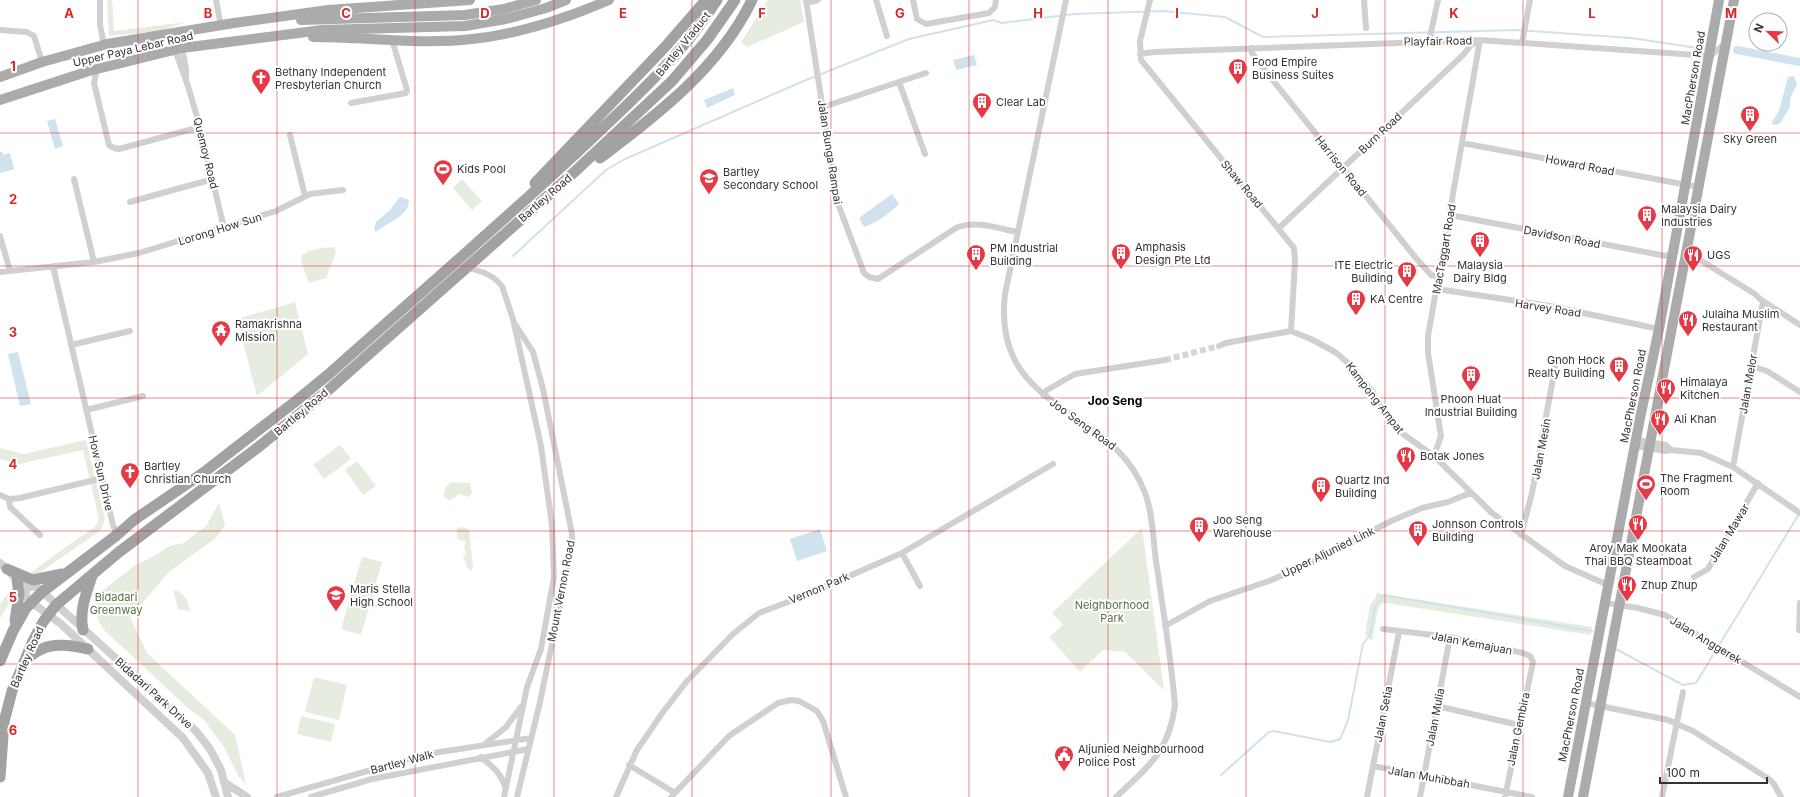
<svg xmlns="http://www.w3.org/2000/svg" width="1800" height="797" viewBox="0 0 1800 797" font-family="Inter,sans-serif">
  <rect width="100%" height="100%" fill="#fff"/>
  <!-- green -->
  <path fill="#e6ecdf" d="M107 0H112L114 31 186 22 159 31 109 36Z
    M768 0H800L804 22 747 47 741 42Z
    M462 179 482 201 472 210 453 188Z
    M334 247 336 253 326 278 309 283 302 263 301 256C311 248 322 248 334 247Z
    M295 302 308 354 257 396 237 319Z
    M86 440 105 519 101 530 38 574 12 599 0 618C0 615 0 609 0 606 5 587 76 540 95 527L99 519 83 450 19 464 0 459V448L24 454Z
    M340 445 351 459 324 479 313 465Z
    M357 461 376 486 363 495 345 470Z
    M451 482 470 483 472 493 468 497 460 494 449 501 443 496 447 485Z
    M219 503 225 525 217 537 169 572 130 617 147 653 235 735 246 784 239 777 224 747 204 720 188 708 104 630 99 622 95 609 102 591 133 567 154 556 171 545 182 544 206 526Z
    M461 527 469 529 473 567 471 571 466 566V562L463 560 466 553 464 547 466 541 458 540 456 529Z
    M1142 528 1164 690 1125 652 1103 650 1080 672 1049 637 1063 625 1052 613Z
    M362 557 382 562 361 635 341 629Z
    M173 590C185 592 188 601 190 611L178 609Z
    M1376 593 1592 627 1591 635 1386 603 1381 604 1378 609 1373 638 1371 641 1365 634 1370 605 1376 597Z
    M314 677 347 685 339 720 305 712Z
    M301 716 335 724 331 742 297 734Z"/>
  <!-- water -->
  <path fill="#cfe2ee" d="M974 55 977 65 956 70 953 60Z
    M1794 76 1797 84 1790 99V107L1781 122 1777 125 1771 124 1779 111 1788 77Z
    M733 88 735 95 707 108 704 100Z
    M55 119 63 146 55 149 47 121Z
    M2 151 3 155 10 153 14 169 0 173V152Z
    M892 194 899 204C889 214 878 222 864 227L859 218Z
    M400 197 407 199 409 201C408 217 386 223 376 232L375 231 374 228 376 222 389 211Z
    M18 352 31 404 20 406 8 354Z
    M820 529 827 551 797 561 790 539Z"/>
  <g fill="none" stroke-linecap="round" stroke-linejoin="round">
    <!-- stream -->
    <path stroke="#cfe2ee" stroke-width="2" d="M513 256 606 170 625 159 806 80 909 39 993 20 1002 23 1074 14 1163 11 1225 17 1263 37 1517 30 1631 38 1705 49
      M1616 649 1683 685 1696 683 1799 514
      M1221 775 1269 732 1274 731 1330 742 1340 739 1348 720 1363 644 1370 635 1375 607 1384 595 1592 631"/>
    <!-- canal -->
    <path stroke="#cfe2ee" stroke-width="8" d="M1737 50 1800 62"/>
    <!-- minor-tunnel -->
    <path stroke="#d6d6d6" stroke-width="6" stroke-dasharray="6 3" stroke-linecap="butt" d="M1165 360 1219 346"/>
    <!-- minor -->
    <path stroke="#d0d0d0" stroke-width="6" d="M100 0V25L104 45
      M216 0 221 26
      M806 0 837 201 864 273 869 277 878 279 956 228C975 220 997 228 1017 232
      M876 0 887 36
      M913 0 917 19 926 24 989 13 995 7 996 0
      M1066 0 1005 294C991 414 1113 404 1145 493 1153 513 1153 540 1156 561 1163 609 1171 657 1175 705 1169 752 1148 767 1116 797
      M1150 0 1140 41 1141 60 1294 248 1295 262 1291 331
      M1364 0 1366 28
      M807 3 818 0
      M0 30 27 32 34 36 42 62
      M1429 41 1438 0
      M1522 43 1530 0
      M182 48 186 69V77
      M1252 48V53L1263 68 1415 257 1431 275 1439 277
      M175 50 188 86 200 127 224 228
      M1140 54 1154 52 1480 40 1710 56 1714 53 1725 43
      M97 69 94 83 109 145 114 148 119 149 200 127
      M899 82 925 154
      M351 103 406 93 407 90 392 40
      M823 107 926 73
      M290 135 305 196
      M1462 143 1698 187
      M74 179 94 262
      M130 202 213 179
      M1450 215 1666 256 1673 252
      M1279 228 1463 55 1471 45 1477 42
      M0 236 10 271
      M1687 252 1755 294 1760 299 1800 325
      M53 266 113 525 117 535
      M466 267 485 273 494 278 502 286 513 319 541 446 552 525 554 577 541 649 527 687 504 797
      M0 272 94 262 139 253 276 211 310 194 343 190
      M1437 289 1550 306 1659 329
      M515 324 533 352 543 389 572 534V547L540 702 517 797
      M71 345 130 331
      M1219 346 1226 343 1291 331 1311 339 1335 352 1347 362 1373 392 1382 410 1403 434 1434 456 1492 513 1565 566 1608 585
      M1751 366 1767 371 1800 392
      M1043 395 1047 390 1075 374 1165 360
      M86 410 143 396
      M1637 440 1666 445 1671 450
      M1636 446 1665 451 1671 450 1701 453 1733 467 1800 513
      M1434 456 1441 436 1428 353V336L1480 40
      M1733 467 1763 301
      M0 495 9 499 20 498 103 478
      M9 499 10 507 40 535
      M1521 535 1532 493 1556 362
      M902 553 920 586
      M1694 577 1708 569 1758 483
      M1605 603 1638 608 1665 615 1800 697
      M1165 626 1210 601 1269 581 1307 565 1391 521 1422 508 1448 502 1470 493
      M1383 629 1450 637 1523 653 1530 656 1533 662 1505 797
      M1799 630 1800 603
      M1586 703 1668 720 1693 731 1769 779 1774 784 1781 797
      M1437 706 1519 725
      M485 744 506 727 521 707
      M481 757C492 766 501 773 505 787
      M629 765 675 793
      M1373 766 1532 797
      M277 797 427 754 531 738
      M311 797 372 779 528 749
      M616 797 637 750 663 712 687 681 733 634 759 613 801 597 902 553 1053 464
      M671 797 729 736 778 703 791 700 799 701 817 711 823 721 846 797
      M1367 797 1399 632
      M1420 797 1450 637
      M1662 797 1683 692"/>
    <!-- tertiary -->
    <path stroke="#d0d0d0" stroke-width="8" d="M0 563 26 588V596L31 602 61 624 183 738 208 773 216 797
      M26 588 36 586 196 731 210 749 221 770 228 797
      M224 782 247 797"/>
    <!-- primary -->
    <path stroke="#ababab" stroke-width="10" d="M301 20 465 15 504 9 536 0
      M313 37C365 37 419 45 472 39 520 34 565 19 609 0
      M0 77 42 62 107 44 234 23 328 10 470 0
      M0 100 89 71 182 48 322 30 465 26 506 19 546 8 566 0
      M1568 797 1640 418 1659 329 1719 0
      M1583 797 1734 0"/>
    <!-- trunk -->
    <path stroke="#a2a2a2" stroke-width="11" d="M600 158C658 114 719 68 752 0
      M535 183 665 47 706 0
      M7 569 33 580 62 574
      M15 621 19 594 17 579
      M83 630C79 611 86 594 92 576
      M0 661 13 631 26 608 42 592 117 535 134 520 203 473 296 401 329 374C410 302 492 231 571 158 624 108 678 61 717 0
      M24 662C29 658 34 652 40 650 54 642 73 646 88 649
      M0 777 4 722 12 691 32 643 43 622 56 605 119 552 261 445 325 393 569 177 672 81"/>
    <!-- trunk-bridge -->
    <path stroke="#a2a2a2" stroke-width="11" d="M672 81 707 40 735 0"/>
  </g>
  <!-- grid -->
  <path fill="none" stroke="#d62828" stroke-width="1" stroke-opacity="0.55" d="M138 0V797M277 0V797M415 0V797M554 0V797M692 0V797M831 0V797M969 0V797M1108 0V797M1246 0V797M1385 0V797M1523 0V797M1662 0V797M0 133H1800M0 266H1800M0 398H1800M0 531H1800M0 664H1800"/>
  <!-- icons -->
  <defs>
    <g id="building-pin" transform="scale(1)"><path d="M0 17L-7.5 6A9.5 9.5 0 1 1 7.5 6Z" fill="#e63946" stroke="#fff"/><path d="M-4-6H4V6H1V3H-1V6H-4ZM-2.5-4.3h1.7v1.8h-1.7ZM.8-4.3h1.7v1.8H.8ZM-2.5-1h1.7V.8h-1.7ZM.8-1h1.7V.8H.8Z" fill="#fff"/></g>
    <g id="church-pin" transform="scale(1)"><path d="M0 17L-7.5 6A9.5 9.5 0 1 1 7.5 6Z" fill="#e63946" stroke="#fff"/><path d="M-1.2-6h2.4v3.5h3.3v2.4h-3.3V6h-2.4V-.1h-3.3v-2.4h3.3Z" fill="#fff"/></g>
    <g id="stadium-pin" transform="scale(1)"><path d="M0 17L-7.5 6A9.5 9.5 0 1 1 7.5 6Z" fill="#e63946" stroke="#fff"/><path d="M0-5a6.5 5 0 1 0 0 10a6.5 5 0 1 0 0-10ZM-3.5-1.8h7v3.6h-7Z" fill="#fff"/></g>
    <g id="school-pin" transform="scale(1)"><path d="M0 17L-7.5 6A9.5 9.5 0 1 1 7.5 6Z" fill="#e63946" stroke="#fff"/><path d="M0-5L7-2L0 1L-7-2ZM-4 1L0 2.5L4 1V4Q0 6-4 4Z" fill="#fff"/></g>
    <g id="restaurant-pin" transform="scale(1)"><path d="M0 17L-7.5 6A9.5 9.5 0 1 1 7.5 6Z" fill="#e63946" stroke="#fff"/><path d="M-5-6h1v4h1v-4h1v4h1v-4h1v5L-1.5 .5V6h-2V.5L-5-1ZM5-6V6H3V1.5H1.5Q1.5-4 5-6Z" fill="#fff"/></g>
    <g id="temple-pin" transform="scale(1)"><path d="M0 17L-7.5 6A9.5 9.5 0 1 1 7.5 6Z" fill="#e63946" stroke="#fff"/><path d="M0-6L5-2H3V0L6.5 2.5H4V6H1.5V3h-3V6H-4V2.5H-6.5L-3 0V-2H-5Z" fill="#fff"/></g>
    <g id="civic-pin" transform="scale(1)"><path d="M0 17L-7.5 6A9.5 9.5 0 1 1 7.5 6Z" fill="#e63946" stroke="#fff"/><path d="M-.6-6.5H3V-4.5H.6V-3L4-1V1h2V6H-6V1h2V-1L-.6-3ZM-1.2 2.5V6h2.4V2.5Z" fill="#fff"/></g>
  </defs>
  <g fill-rule="evenodd">
    <use href="#building-pin" x="1238" y="68"/>
    <use href="#church-pin" x="261" y="78"/>
    <use href="#building-pin" x="982" y="102"/>
    <use href="#building-pin" x="1750" y="115"/>
    <use href="#stadium-pin" x="443" y="169"/>
    <use href="#school-pin" x="709" y="178"/>
    <use href="#building-pin" x="1647" y="215"/>
    <use href="#building-pin" x="1480" y="241"/>
    <use href="#building-pin" x="1121" y="253"/>
    <use href="#building-pin" x="976" y="254"/>
    <use href="#restaurant-pin" x="1693" y="255"/>
    <use href="#building-pin" x="1407" y="271"/>
    <use href="#building-pin" x="1356" y="299"/>
    <use href="#restaurant-pin" x="1688" y="320"/>
    <use href="#temple-pin" x="221" y="330"/>
    <use href="#building-pin" x="1619" y="366"/>
    <use href="#building-pin" x="1471" y="375"/>
    <use href="#restaurant-pin" x="1666" y="388"/>
    <use href="#restaurant-pin" x="1660" y="419"/>
    <use href="#restaurant-pin" x="1406" y="456"/>
    <use href="#church-pin" x="130" y="472"/>
    <use href="#stadium-pin" x="1646" y="484"/>
    <use href="#building-pin" x="1321" y="486"/>
    <use href="#restaurant-pin" x="1638" y="524"/>
    <use href="#building-pin" x="1199" y="526"/>
    <use href="#building-pin" x="1418" y="530"/>
    <use href="#restaurant-pin" x="1627" y="585"/>
    <use href="#school-pin" x="336" y="595"/>
    <use href="#civic-pin" x="1064" y="755"/>
  </g>
  <g text-anchor="middle" stroke-width="4" stroke-linejoin="round" paint-order="stroke">
    <!-- street labels -->
    <g font-size="11" fill="#333" stroke="#fff">
      <text transform="translate(1438 41) rotate(-1)" y="4">Playfair Road</text>
      <text transform="translate(683 44) rotate(-51)" y="4">Bartley Viaduct</text>
      <text transform="translate(133 49) rotate(-13)" y="4">Upper Paya Lebar Road</text>
      <text transform="translate(1693 78) rotate(-80)" y="4">MacPherson Road</text>
      <text transform="translate(1380 133) rotate(-43)" y="4">Burn Road</text>
      <text transform="translate(830 152) rotate(81)" y="4">Jalan Bunga Rampai</text>
      <text transform="translate(206 153) rotate(76)" y="4">Quemoy Road</text>
      <text transform="translate(1580 165) rotate(11)" y="4">Howard Road</text>
      <text transform="translate(1341 166) rotate(51)" y="4">Harrison Road</text>
      <text transform="translate(1242 184) rotate(50)" y="4">Shaw Road</text>
      <text transform="translate(545 198) rotate(-41)" y="4">Bartley Road</text>
      <text transform="translate(220 229) rotate(-17)" y="4">Lorong How Sun</text>
      <text transform="translate(1562 237) rotate(11)" y="4">Davidson Road</text>
      <text transform="translate(1444 249) rotate(-80)" y="4">MacTaggart Road</text>
      <text transform="translate(1548 308) rotate(9)" y="4">Harvey Road</text>
      <text transform="translate(1748 384) rotate(-80)" y="4">Jalan Melor</text>
      <text transform="translate(1633 396) rotate(-79)" y="4">MacPherson Road</text>
      <text transform="translate(1375 398) rotate(52)" y="4">Kampong Ampat</text>
      <text transform="translate(301 412) rotate(-40)" y="4">Bartley Road</text>
      <text transform="translate(1083 424) rotate(36)" y="4">Joo Seng Road</text>
      <text transform="translate(1541 449) rotate(-79)" y="4">Jalan Mesin</text>
      <text transform="translate(101 473) rotate(77)" y="4">How Sun Drive</text>
      <text transform="translate(1729 533) rotate(-59)" y="4">Jalan Mawar</text>
      <text transform="translate(1328 552) rotate(-26)" y="4">Upper Aljunied Link</text>
      <text transform="translate(819 588) rotate(-23)" y="4">Vernon Park</text>
      <text transform="translate(561 591) rotate(-79)" y="4">Mount Vernon Road</text>
      <text transform="translate(1706 640) rotate(31)" y="4">Jalan Anggerek</text>
      <text transform="translate(1472 643) rotate(11)" y="4">Jalan Kemajuan</text>
      <text transform="translate(27 657) rotate(-66)" y="4">Bartley Road</text>
      <text transform="translate(154 693) rotate(42)" y="4">Bidadari Park Drive</text>
      <text transform="translate(1383 714) rotate(-79)" y="4">Jalan Setia</text>
      <text transform="translate(1571 715) rotate(-79)" y="4">MacPherson Road</text>
      <text transform="translate(1435 717) rotate(-79)" y="4">Jalan Mulia</text>
      <text transform="translate(1518 729) rotate(-78)" y="4">Jalan Gembira</text>
      <text transform="translate(402 762) rotate(-15)" y="4">Bartley Walk</text>
      <text transform="translate(1429 777) rotate(10)" y="4">Jalan Muhibbah</text>
    </g>
    <!-- poi labels -->
    <g font-size="11" fill="#333" stroke="#fff" text-anchor="start">
      <text x="1252" y="66">Food Empire<tspan x="1252" dy="13">Business Suites</tspan></text>
      <text x="275" y="76">Bethany Independent<tspan x="275" dy="13">Presbyterian Church</tspan></text>
      <text x="996" y="106">Clear Lab</text>
      <text x="1750" y="143" text-anchor="middle">Sky Green</text>
      <text x="457" y="173">Kids Pool</text>
      <text x="723" y="176">Bartley<tspan x="723" dy="13">Secondary School</tspan></text>
      <text x="1661" y="213">Malaysia Dairy<tspan x="1661" dy="13">Industries</tspan></text>
      <text x="1135" y="251">Amphasis<tspan x="1135" dy="13">Design Pte Ltd</tspan></text>
      <text x="990" y="252">PM Industrial<tspan x="990" dy="13">Building</tspan></text>
      <text x="1707" y="259">UGS</text>
      <text x="1393" y="269" text-anchor="end">ITE Electric<tspan x="1393" dy="13">Building</tspan></text>
      <text x="1480" y="269" text-anchor="middle">Malaysia<tspan x="1480" dy="13">Dairy Bldg</tspan></text>
      <text x="1370" y="303">KA Centre</text>
      <text x="1702" y="318">Julaiha Muslim<tspan x="1702" dy="13">Restaurant</tspan></text>
      <text x="235" y="328">Ramakrishna<tspan x="235" dy="13">Mission</tspan></text>
      <text x="1605" y="364" text-anchor="end">Gnoh Hock<tspan x="1605" dy="13">Realty Building</tspan></text>
      <text x="1680" y="386">Himalaya<tspan x="1680" dy="13">Kitchen</tspan></text>
      <text x="1471" y="403" text-anchor="middle">Phoon Huat<tspan x="1471" dy="13">Industrial Building</tspan></text>
      <text x="1674" y="423">Ali Khan</text>
      <text x="1420" y="460">Botak Jones</text>
      <text x="144" y="470">Bartley<tspan x="144" dy="13">Christian Church</tspan></text>
      <text x="1660" y="482">The Fragment<tspan x="1660" dy="13">Room</tspan></text>
      <text x="1335" y="484">Quartz Ind<tspan x="1335" dy="13">Building</tspan></text>
      <text x="1213" y="524">Joo Seng<tspan x="1213" dy="13">Warehouse</tspan></text>
      <text x="1432" y="528">Johnson Controls<tspan x="1432" dy="13">Building</tspan></text>
      <text x="1638" y="552" text-anchor="middle">Aroy Mak Mookata<tspan x="1638" dy="13">Thai BBQ Steamboat</tspan></text>
      <text x="1641" y="589">Zhup Zhup</text>
      <text x="350" y="593">Maris Stella<tspan x="350" dy="13">High School</tspan></text>
      <text x="1078" y="753">Aljunied Neighbourhood<tspan x="1078" dy="13">Police Post</tspan></text>
    </g>
    <!-- park labels -->
    <g font-size="11" fill="#56703f" stroke="#fff">
      <text x="116" y="601">Bidadari<tspan x="116" dy="13">Greenway</tspan></text>
      <text x="1112" y="609">Neighborhood<tspan x="1112" dy="13">Park</tspan></text>
    </g>
    <!-- neighbourhood labels -->
    <g font-size="12" font-weight="bold" fill="#000" stroke="#fff">
      <text x="1115" y="405">Joo Seng</text>
    </g>
  </g>
  <g font-size="13" text-anchor="middle" font-weight="bold" fill="#d62828" stroke="#fff" stroke-width="4" stroke-linejoin="round" paint-order="stroke">
    <text x="69" y="18">A</text>
    <text x="208" y="18">B</text>
    <text x="346" y="18">C</text>
    <text x="485" y="18">D</text>
    <text x="623" y="18">E</text>
    <text x="762" y="18">F</text>
    <text x="900" y="18">G</text>
    <text x="1038" y="18">H</text>
    <text x="1177" y="18">I</text>
    <text x="1315" y="18">J</text>
    <text x="1454" y="18">K</text>
    <text x="1592" y="18">L</text>
    <text x="1731" y="18">M</text>
    <text x="13" y="71">1</text>
    <text x="13" y="204">2</text>
    <text x="13" y="337">3</text>
    <text x="13" y="469">4</text>
    <text x="13" y="602">5</text>
    <text x="13" y="735">6</text>
  </g>
  <!-- north arrow -->
  <g transform="translate(1768 32) rotate(293)"><circle r="19" fill="#ffffff" stroke="#adadad"/>
  <path d="M0-3L7 15L0 10L-7 15Z" fill="#e63946"/>
  <text y="-6" font-size="11" font-weight="bold" text-anchor="middle" fill="#333333">N</text>
  </g>
  <!-- scale -->
  <path d="M1660 777v6h107v-6" fill="none" stroke="#333333" stroke-width="2"/>
  <text x="1666" y="777" font-size="12" fill="#333333" stroke="#ffffff" stroke-width="3" paint-order="stroke">100 m</text>
</svg>
